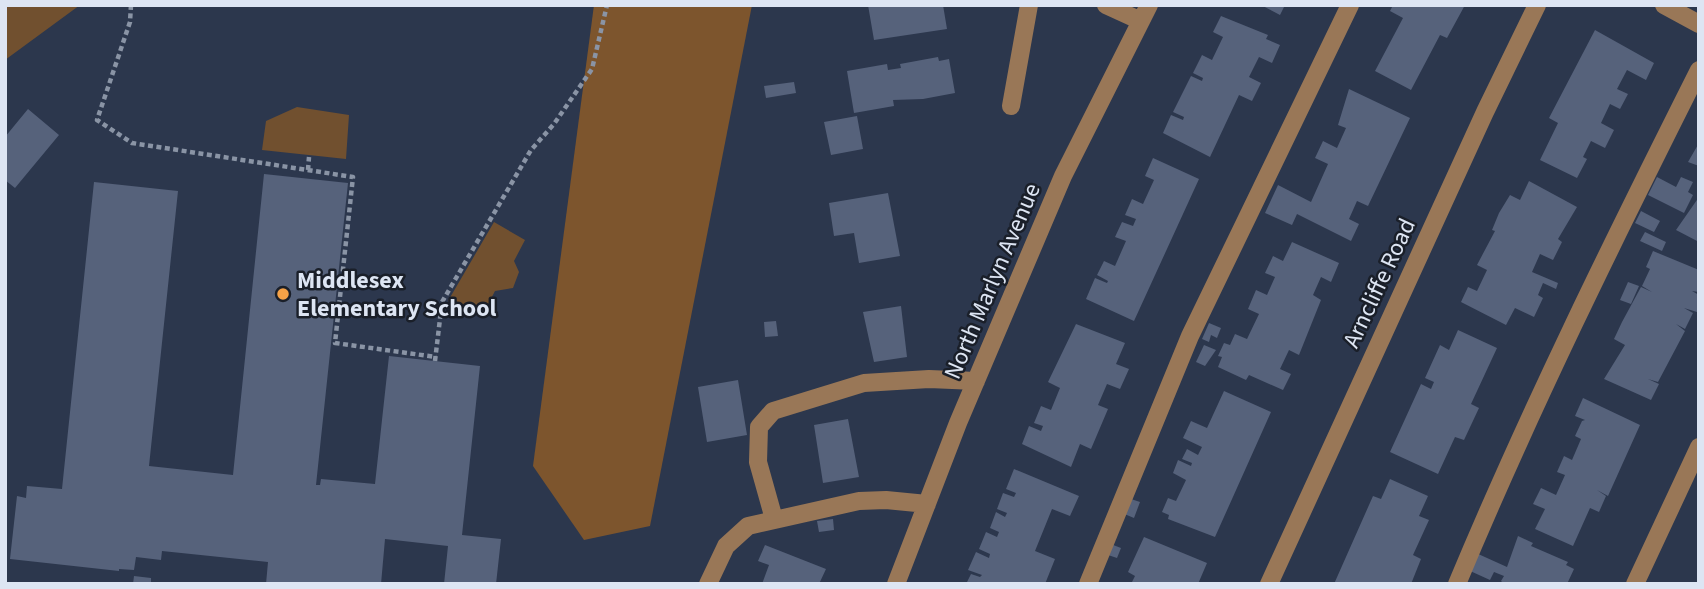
<svg xmlns="http://www.w3.org/2000/svg" width="1704" height="589" viewBox="0 0 1704 589" font-family="'Source Sans 3',sans-serif">
  <rect width="100%" height="100%" fill="#2c374d"/>
  <!-- green -->
  <path fill="#71502f" d="M5 5H80L5 60Z
    M297 107 349 115 346 159 262 150 266 121Z
    M494 222 525 240 514 261 519 272 513 288 495 291 482 316 448 301Z"/>
  <!-- forest -->
  <path fill="#7d552d" d="M594 5H752L650 526 584 540 533 466Z"/>
  <!-- building -->
  <path fill="#56627b" d="M868 5H943L947 29 874 40Z
    M1261 5H1285L1280 15Z
    M1393 5H1465L1447 38 1440 35 1411 90 1375 71 1403 18 1390 11Z
    M1221 16 1268 35 1266 39 1280 45 1272 63 1259 57 1249 77 1261 83 1252 101 1239 95 1210 157 1163 133 1171 115 1183 120 1184 117 1173 112 1191 76 1202 81 1203 78 1193 73 1202 55 1212 60 1223 37 1213 32Z
    M1595 30 1654 63 1646 80 1627 70 1617 89 1628 94 1620 109 1610 104 1601 123 1614 130 1605 148 1591 141 1583 157 1587 159 1577 178 1540 160 1558 123 1549 118Z
    M938 57 939 61 949 59 955 93 923 99 893 100 894 106 854 113 847 71 887 64 888 70 901 68 900 64Z
    M794 82 796 93 766 98 764 86Z
    M1349 89 1410 118 1368 206 1357 201 1349 219 1359 224 1351 241 1297 214 1292 225 1265 213 1278 185 1311 202 1328 164 1315 158 1323 141 1337 148 1346 128 1338 125Z
    M28 109 59 135 15 188 5 180V137Z
    M857 116 863 149 831 155 824 122Z
    M1699 143V166L1688 162Z
    M1153 158 1199 179 1134 321 1086 299 1095 278 1107 283 1108 281 1097 275 1104 261 1115 266 1126 241 1115 237 1122 222 1133 226 1136 219 1125 215 1132 199 1143 204 1154 180 1145 176Z
    M264 174 348 183 316 485H320L321 479 375 484 389 356 480 366 462 535 501 539 496 584H444L448 546 385 539 381 584H266L268 562 162 551 161 560 136 557 134 570 119 569V571L10 559 17 496 26 498 27 486 62 489 94 182 178 191 149 466 233 475Z
    M1657 177 1676 187 1681 177 1693 182 1688 192 1693 195 1684 213 1648 195Z
    M1529 181 1577 207 1558 239 1562 242 1553 260 1540 254 1532 272 1558 283 1556 289 1543 283 1538 295 1543 298 1534 317 1515 308 1506 325 1461 302 1468 287 1477 291 1487 270 1477 265 1495 231 1492 230 1499 213 1510 195 1520 200Z
    M888 193 900 256 859 263 854 233 834 236 829 203Z
    M1699 197V242L1676 230Z
    M1641 211 1660 221 1654 232 1635 223Z
    M1645 232 1666 242 1662 251 1640 241Z
    M1292 242 1339 263 1331 282 1321 277 1313 295 1321 300 1299 355 1289 350 1280 369 1291 374 1283 390 1249 375 1246 380 1218 367 1222 357 1218 356 1224 343 1230 345 1235 334 1247 339 1259 314 1248 309 1256 290 1267 295 1275 277 1265 273 1273 256 1283 261Z
    M1653 251 1699 270V292L1692 291 1699 295V307L1697 312 1684 308 1693 313 1685 329 1676 324 1685 331 1658 382 1648 379 1659 384 1651 400 1604 379 1625 345 1614 339 1622 322 1641 287 1652 292 1642 286 1650 269 1646 267Z
    M1628 282 1639 286 1631 304 1620 300Z
    M901 306 907 357 874 362 863 312Z
    M776 321 778 336 765 337 764 322Z
    M1209 323 1221 328 1217 338 1211 335 1209 342 1202 339Z
    M1076 324 1125 343 1116 364 1129 369 1120 389 1107 384 1098 405 1108 409 1091 449 1080 444 1071 467 1022 444 1029 426 1041 431 1043 426 1034 423 1041 406 1051 410 1060 388 1048 382Z
    M1458 330 1497 348 1471 404 1479 408 1464 440 1455 437 1438 474 1390 452 1421 384 1431 389 1434 382 1425 378 1440 345 1449 350Z
    M1204 345 1216 350 1205 366 1196 362Z
    M738 380 747 435 707 442 698 387Z
    M1224 391 1271 412 1215 537 1168 519 1169 515 1162 512 1168 498 1176 501 1186 480 1173 473 1178 460 1191 466 1192 463 1182 459 1187 449 1198 455 1202 447 1183 438 1191 421 1207 428Z
    M1583 398 1640 425 1608 496 1597 490 1606 496 1599 512 1590 508 1573 546 1535 529 1545 509 1533 504 1541 488 1556 495 1565 475 1557 472 1564 456 1572 460 1581 439 1575 436 1582 421 1585 420 1575 416Z
    M848 419 859 477 823 483 814 425Z
    M1014 469 1079 496 1070 516 1052 509 1035 551 1055 559 1045 584H966L971 574 980 577 982 575 968 570 976 552 989 558 990 554 979 549 986 532 997 537 999 532 990 528 996 512 1005 517 1007 513 997 509 1003 493 1014 497 1016 493 1006 489Z
    M1390 479 1428 496 1419 516 1429 520 1413 555 1421 559 1411 584H1334L1373 496 1381 499Z
    M1128 498 1140 502 1134 518 1122 513Z
    M833 519 834 530 819 532 817 521Z
    M1518 536 1533 543 1531 546 1568 562 1566 565 1574 569 1567 584H1504L1501 581 1504 576 1494 572 1490 580 1468 570 1476 553 1507 567Z
    M1144 537 1207 563 1198 584H1131L1135 576 1128 572Z
    M1108 543 1121 548 1117 558 1105 554Z
    M765 545 826 569 819 584H762L769 565 758 561Z
    M134 576 151 578V584H133Z"/>
  <g fill="none" stroke-linecap="round" stroke-linejoin="round">
    <!-- path -->
    <path stroke="#8a94a5" stroke-width="4.5" stroke-dasharray="5 3.5" stroke-linecap="butt" d="M131 5 130 22 97 120 132 143 353 177 335 343 436 357
      M308 170 309 157
      M435 361 442 302 531 150 554 124 592 69 607 5"/>
    <!-- minor -->
    <path stroke="#997757" stroke-width="18" d="M1106 5 1141 21
      M1664 5 1699 24
      M1011 106 1029 5
      M774 519 758 462 759 427 773 411 864 383 929 379 976 381
      M708 584 726 546 748 526 859 501 886 500 927 504
      M896 584 958 423 1063 176 1149 5
      M1088 584 1190 336 1350 5
      M1269 584 1485 112 1537 5
      M1457 584C1530 409 1614 239 1699 70
      M1635 584 1699 447"/>
  </g>
  <!-- markers -->
  <circle fill="#f6a247" stroke="#1a1f29" stroke-width="2.5" cx="283" cy="294" r="7"/>
  <g text-anchor="middle" stroke-width="5" stroke-linejoin="round" paint-order="stroke">
    <!-- poi labels -->
    <g font-size="24" font-weight="bold" fill="#dde5f3" stroke="#1a1f29" text-anchor="start">
      <text x="297" y="288">Middlesex<tspan x="297" dy="28">Elementary School</tspan></text>
    </g>
    <!-- street labels -->
    <g font-size="24" fill="#dde5f3" stroke="#1a1f29">
      <text transform="translate(992 281) rotate(-67)" y="8">North Marlyn Avenue</text>
      <text transform="translate(1379 283) rotate(-65)" y="8">Arncliffe Road</text>
    </g>
  </g>
  <!-- border -->
  <rect width="1704" height="589" fill="none" stroke="#dde5f3" stroke-width="14"/>
</svg>
